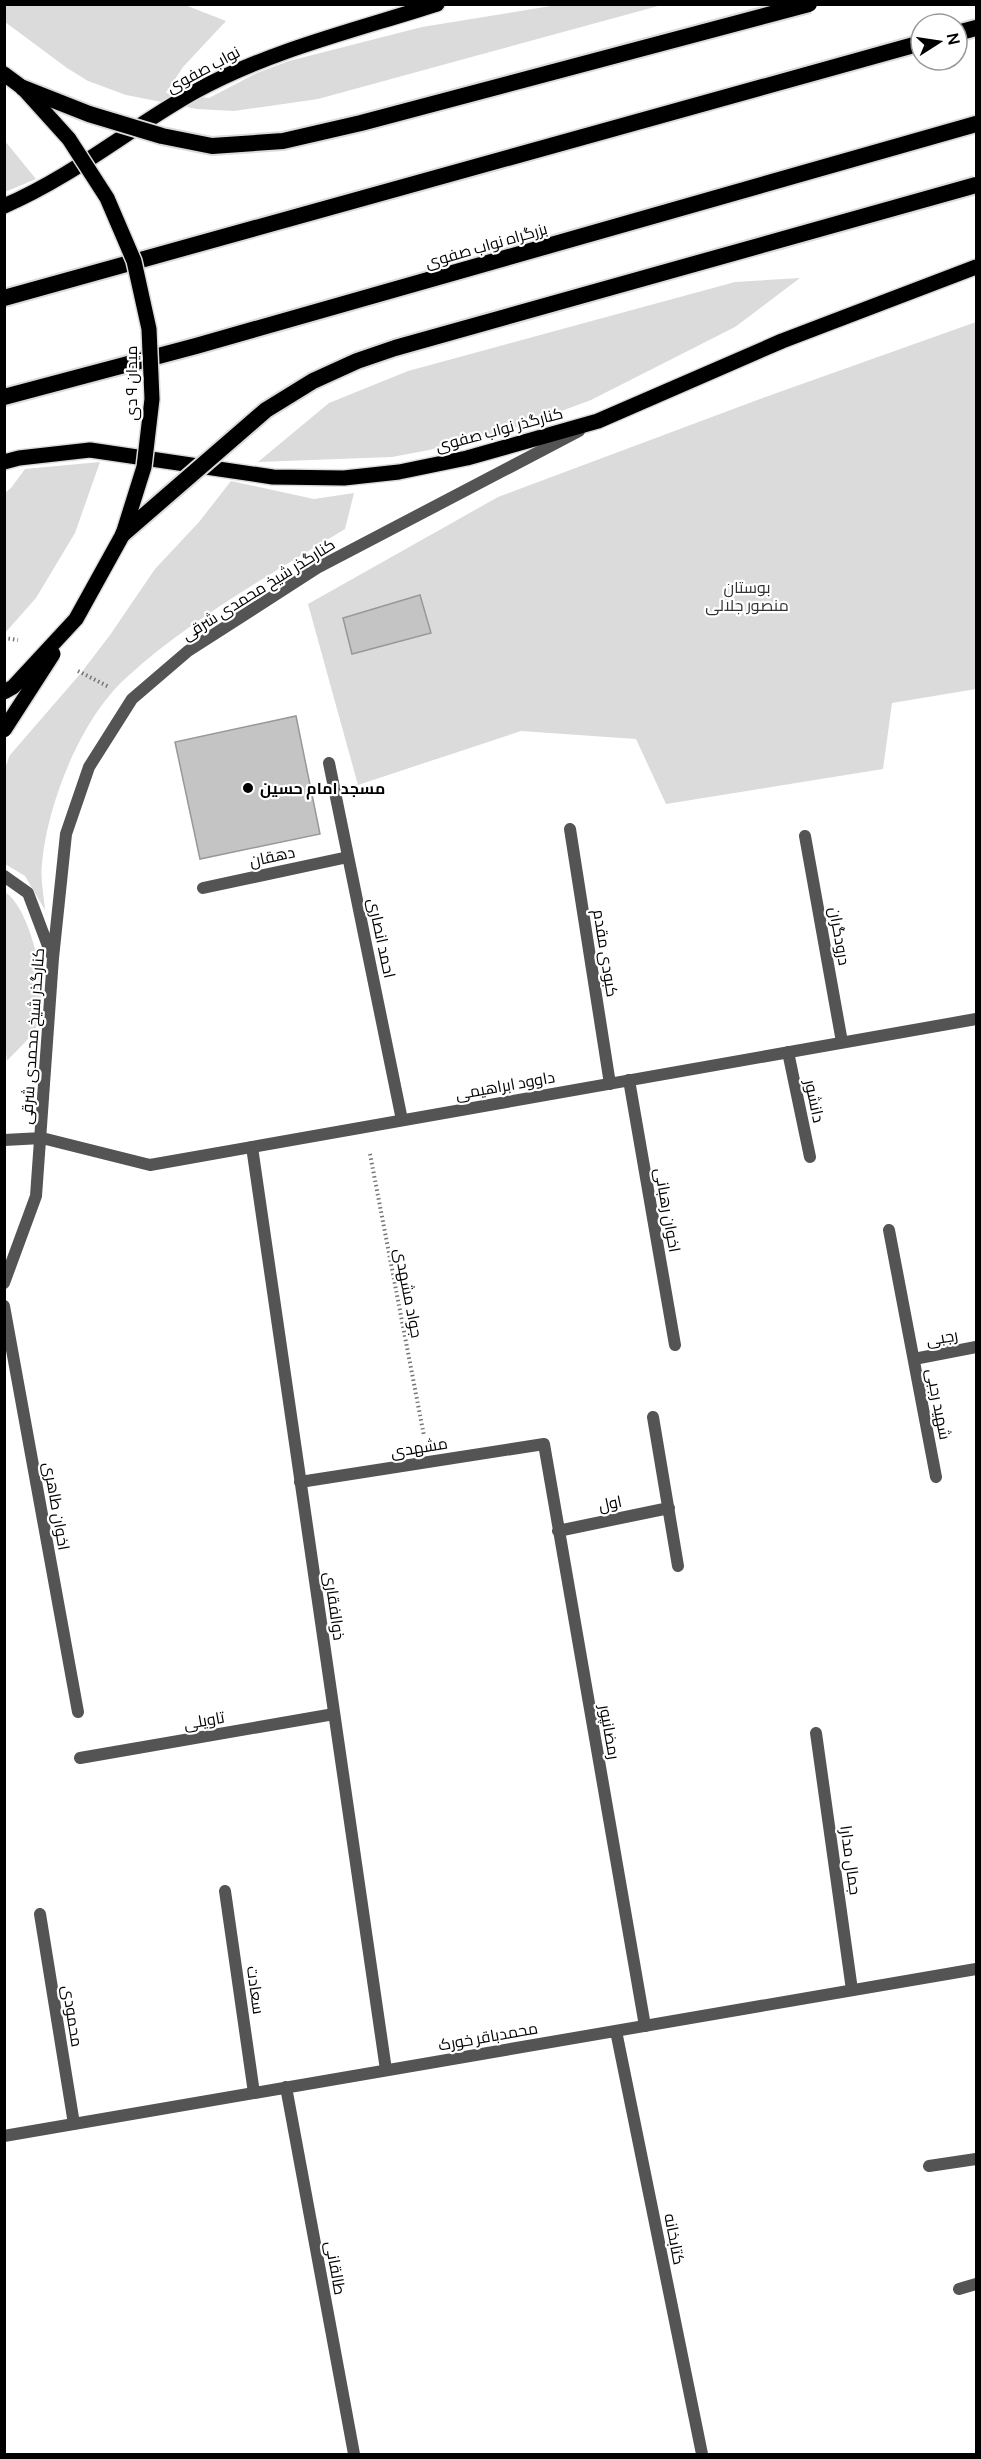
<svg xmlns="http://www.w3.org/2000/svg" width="981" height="2459" viewBox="0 0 981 2459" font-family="Manrope,Cairo,sans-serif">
  <rect width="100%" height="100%" fill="#fff"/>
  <!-- green -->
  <path fill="#dbdbdb" d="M4 5H185L226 21 183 67 166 93 209 98 257 73 289 61 422 27 557 5H662L318 99 234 111 197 109 126 95 88 81 67 68 5 22Z
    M5 141 36 179 5 192H4Z
    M800 278 735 327 591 400 521 426 429 450 392 457 258 462 329 403 408 371 735 282Z
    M976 322V689L892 703 883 769 666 804 636 739 521 731 358 785 308 604 498 497 771 395Z
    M100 462 75 533 36 598 5 633V493L11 488 25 469Z
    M231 481 314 499 354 493 345 529C270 575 192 618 127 677 81 718 47 804 42 864 40 879 44 895 45 910L25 876 5 864V768L10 755 81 673 110 635 155 569 199 522Z
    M5 892C32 909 51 998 37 1026 31 1038 16 1051 7 1061L4 1034Z"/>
  <!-- building -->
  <path fill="#c4c4c4" stroke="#989898" stroke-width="1.5" d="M420 595 431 633 352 654 343 618Z
    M296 716 320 834 200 859 175 742Z"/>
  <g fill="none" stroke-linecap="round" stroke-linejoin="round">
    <!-- primary casing -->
    <g stroke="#dbdbdb" stroke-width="18">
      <path id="primary" d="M4 74 23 88
        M4 206C74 176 131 127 196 91 271 50 356 30 437 4
        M4 462 19 458 90 450 273 477 344 478 399 472 467 458 598 421 782 341 976 267"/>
    </g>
    <!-- trunk casing -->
    <g stroke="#dbdbdb" stroke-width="20">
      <path id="trunk" d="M957 33 976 28
        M4 298 921 43
        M4 397 196 346 976 124"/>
    </g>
    <!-- path -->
    <path stroke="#767676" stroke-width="4" stroke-dasharray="1.5 3" stroke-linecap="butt" d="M4 638 18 640
      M78 671 109 687
      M370 1154 424 1436"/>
    <!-- service -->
    <path stroke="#545454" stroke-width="12" d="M329 763 402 1120
      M570 829 610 1084
      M805 836 842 1042
      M203 888 348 857
      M788 1052 810 1157
      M629 1080 675 1345
      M889 1230 936 1477
      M4 1306 78 1712
      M653 1417 678 1566
      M300 1482 544 1444 645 2026
      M558 1531 669 1508
      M816 1733 852 1990
      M80 1758 334 1714
      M225 1891 254 2093
      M40 1914 74 2124
      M929 2166 976 2159
      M959 2289 976 2284"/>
    <!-- minor -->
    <path stroke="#545454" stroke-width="12" d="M252 1147 386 2070
      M914 1359 976 1347
      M616 2031 702 2454
      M286 2087 354 2454
      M4 2136 976 1969"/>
    <!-- tertiary -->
    <path stroke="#545454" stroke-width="12" d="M4 876 28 893 51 954
      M4 1140 42 1138 150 1165 976 1019
      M4 1283 36 1196 53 958 66 834 89 767 132 699 188 651 317 568 579 431"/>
    <!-- primary -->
    <use href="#primary" stroke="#000" stroke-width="15"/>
    <!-- trunk -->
    <use href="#trunk" stroke="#000" stroke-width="16"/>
    <!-- primary-bridge casing -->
    <g stroke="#dbdbdb" stroke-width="18" stroke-linecap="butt">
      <path id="primary-bridge" d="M4 692 13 687 76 619 123 534 144 467 152 399 149 329 134 261 107 198 69 139 23 88
        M4 730 53 654"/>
    </g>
    <!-- trunk-bridge casing -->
    <g stroke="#dbdbdb" stroke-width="20" stroke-linecap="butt">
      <path id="trunk-bridge" d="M23 88 89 114 162 136 212 146 283 141 361 123 809 4
        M123 534 266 410 313 381 357 361 395 348 976 185"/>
    </g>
    <!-- primary-bridge -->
    <use href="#primary-bridge" stroke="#000" stroke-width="15"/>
    <!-- trunk-bridge -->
    <use href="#trunk-bridge" stroke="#000" stroke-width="16"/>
  </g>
  <!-- markers -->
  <circle fill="#000" stroke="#fff" stroke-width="2" cx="248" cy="788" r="6"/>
  <g text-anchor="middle" stroke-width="4.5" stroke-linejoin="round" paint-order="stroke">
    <!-- street labels -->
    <g font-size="16" fill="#000" stroke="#fff">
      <text transform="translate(203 69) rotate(-28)" y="6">نواب صفوی</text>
      <text transform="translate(486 245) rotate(-16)" y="6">بزرگراه نواب صفوی</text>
      <text transform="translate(131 383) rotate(-90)" y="6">میدان ۹ دی</text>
      <text transform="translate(499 429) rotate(-15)" y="6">کنارگذر نواب صفوی</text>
      <text transform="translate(258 589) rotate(-32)" y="6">کنارگذر شیخ محمدی شرقی</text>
      <text transform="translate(272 856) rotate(-12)" y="6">دهقان</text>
      <text transform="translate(840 936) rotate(80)" y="6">درودگران</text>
      <text transform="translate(382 938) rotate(78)" y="6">احمد انصاری</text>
      <text transform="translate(606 953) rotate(81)" y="6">کبودی مقدم</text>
      <text transform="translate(32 1036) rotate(-86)" y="6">کنارگذر شیخ محمدی شرقی</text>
      <text transform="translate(505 1085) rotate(-10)" y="6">داوود ابراهیمی</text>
      <text transform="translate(815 1101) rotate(78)" y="6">دانشور</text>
      <text transform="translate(668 1210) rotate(80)" y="6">اخوان رهبانی</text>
      <text transform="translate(409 1293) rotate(79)" y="6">جواد مشهدی</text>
      <text transform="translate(942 1337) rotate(-10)" y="6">رجبی</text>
      <text transform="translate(939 1404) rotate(79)" y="6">شهید رجبی</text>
      <text transform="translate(419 1447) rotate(-9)" y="6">مشهدی</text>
      <text transform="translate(610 1503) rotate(-12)" y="6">اول</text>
      <text transform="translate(57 1506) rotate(80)" y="6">اخوان طاهری</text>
      <text transform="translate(335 1606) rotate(82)" y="6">ذوالفقاری</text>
      <text transform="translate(204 1720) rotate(-10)" y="6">تاویلی</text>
      <text transform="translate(610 1732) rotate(80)" y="6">رمضانپور</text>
      <text transform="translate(851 1860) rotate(82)" y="6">جمال مدارا</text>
      <text transform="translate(256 1990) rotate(82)" y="6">سعادت</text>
      <text transform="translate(73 2016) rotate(81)" y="6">محمودی</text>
      <text transform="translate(488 2036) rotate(-10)" y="6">محمدباقر خورک</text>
      <text transform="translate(675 2239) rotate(79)" y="6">کتابخانه</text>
      <text transform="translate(336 2268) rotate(80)" y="6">طالقانی</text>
    </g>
    <!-- park labels -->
    <g font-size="16" fill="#323232" stroke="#fff">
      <text x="747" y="593">بوستان<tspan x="747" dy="18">منصور جلالی</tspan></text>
    </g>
    <!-- poi labels -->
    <g font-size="16" font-weight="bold" fill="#000" stroke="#fff" text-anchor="start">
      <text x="260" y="794">مسجد امام حسین</text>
    </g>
  </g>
  <!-- border -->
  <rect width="981" height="2459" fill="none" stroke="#000000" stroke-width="12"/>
  <!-- north arrow -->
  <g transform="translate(939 42) rotate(78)"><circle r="28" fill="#ffffff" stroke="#999999" stroke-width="1.5"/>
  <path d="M0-4.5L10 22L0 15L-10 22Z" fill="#000000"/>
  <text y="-9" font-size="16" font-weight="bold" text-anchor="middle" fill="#000000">N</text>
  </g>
</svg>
